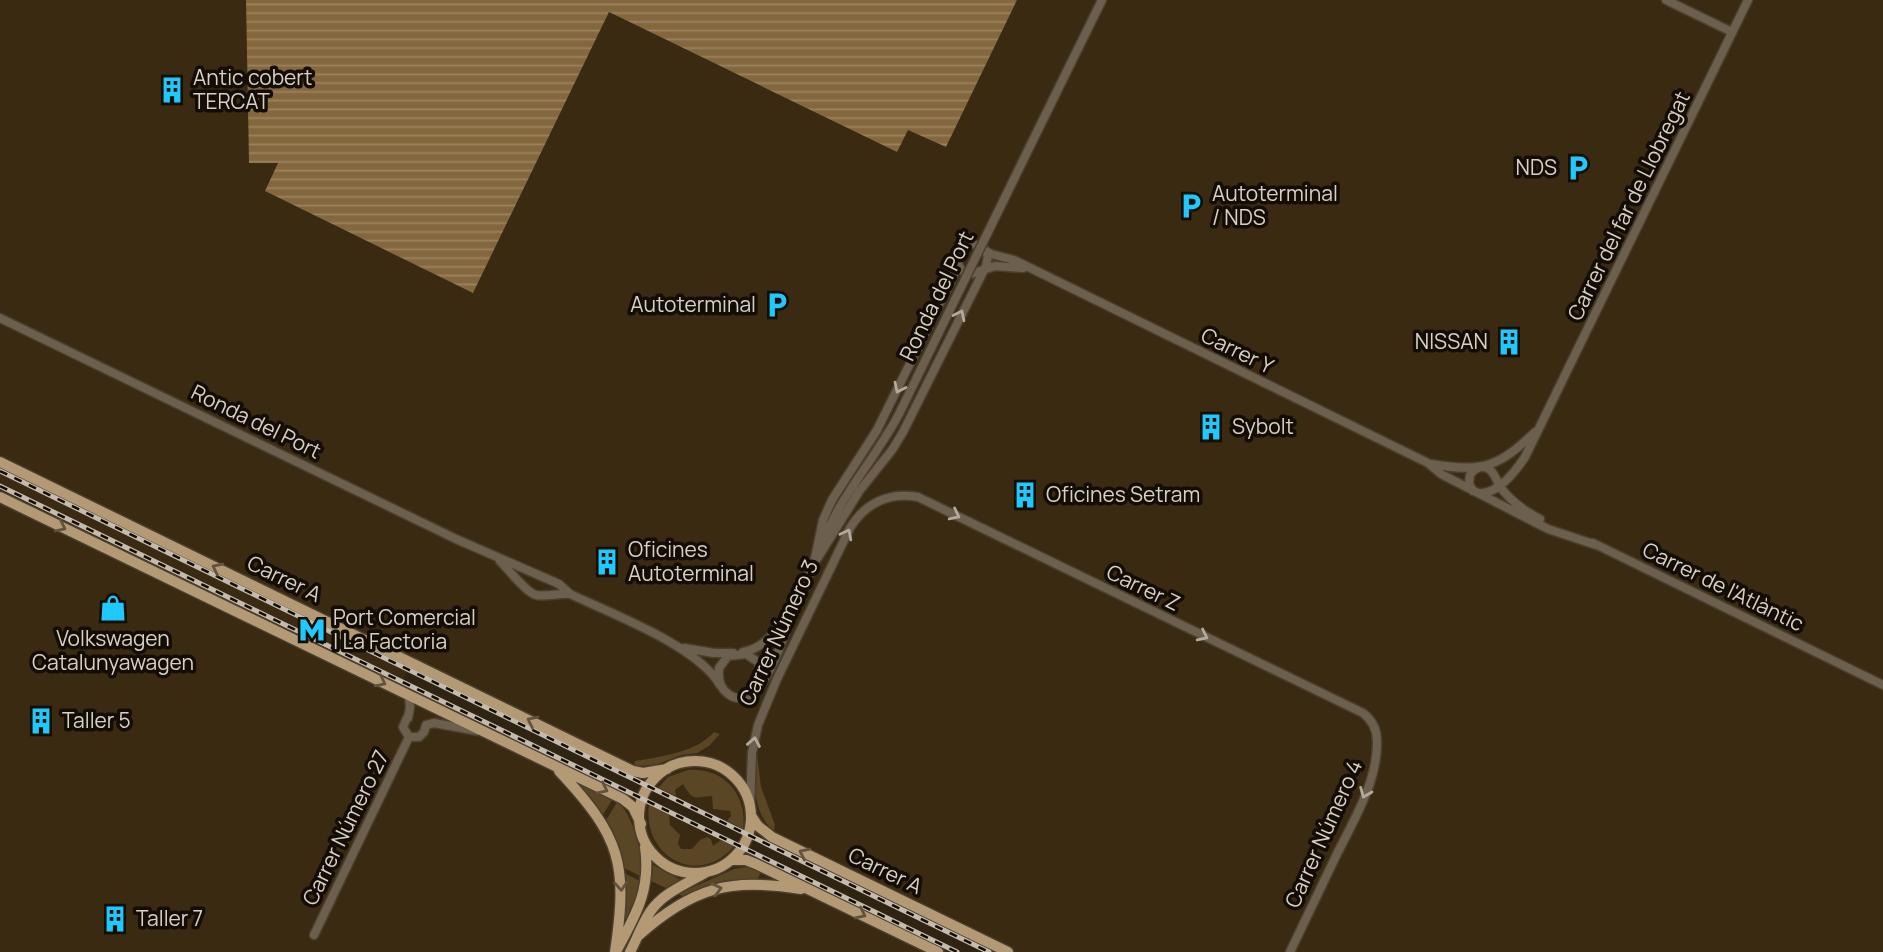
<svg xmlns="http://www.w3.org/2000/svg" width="1883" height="952" viewBox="0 0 1883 952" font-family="Manrope,sans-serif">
  <defs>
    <pattern id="water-rules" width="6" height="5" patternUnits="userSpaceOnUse" patternTransform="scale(1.75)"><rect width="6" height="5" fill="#84673d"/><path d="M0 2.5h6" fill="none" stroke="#9a8360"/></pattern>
  </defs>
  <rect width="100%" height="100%" fill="#2f2311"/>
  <!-- built -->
  <path fill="#3a2a11" d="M0 0H246L249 163 278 162 473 293 609 12 897 152 908 130 946 147 1017 0H1883V952H983L407 671 403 680 962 952H0Z"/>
  <!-- grass -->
  <path fill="#5a4524" d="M714 732 720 734 709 746 697 753 681 755 655 765 634 766 635 761C660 757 697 752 714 732Z
    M755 752 757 753 761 787 775 825 774 831C751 813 755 778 755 752Z
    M688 770C723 767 748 794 743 829L727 821 731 816 730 811 713 809 712 796C693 797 694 802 683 784L675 790 676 796 658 788 668 777Z
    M575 782 612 800 602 816Z
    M617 802C634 814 643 856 642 877L622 867 605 822Z
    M649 805 669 815 670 825 680 835 678 844 681 849H692L700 840 707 837 711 839 713 846 721 840 734 846C699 888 642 857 649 805Z
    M653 865 681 880 668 889 651 881Z
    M746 867 761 872 756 882 684 897 678 894 734 869Z
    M624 873 642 882 623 934Z"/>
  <!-- water -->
  <path fill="url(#water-rules)" d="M246 0H1017L946 147 908 130 897 152 609 12 473 293 265 191 278 163H249Z"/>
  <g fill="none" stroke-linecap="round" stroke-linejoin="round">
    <!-- minor casing -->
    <g stroke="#4a3f2e" stroke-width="11">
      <path id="minor" d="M1666 0 1732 32
        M1036 134 1102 0
        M957 262 961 270 971 274 995 266 1023 268
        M0 318 456 539 559 584 570 594C612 614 698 646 720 685
        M1431 464C1482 473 1499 467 1535 432
        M1473 491 1469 484 1470 475C1474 469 1481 464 1489 469 1495 473 1497 482 1501 488 1511 501 1526 512 1540 519
        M1478 493C1497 495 1515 472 1525 457L1748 0
        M823 542C841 494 876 458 899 414
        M1593 543 1883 685
        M817 559 860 490 892 450 903 432 986 266 988 256 984 249
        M500 561C508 569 527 593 536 595 546 597 559 593 570 594
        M814 563 823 520 832 500 877 430 953 277C958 262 953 247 972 243L991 254 1014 260 1428 463 1441 474 1548 529 1596 545
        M684 648 714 653H733
        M743 652C766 648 779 627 792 609
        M762 682 758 662 746 654 728 656 719 668C718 678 719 687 727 693 736 701 748 699 756 690 775 670 787 626 797 600 803 587 810 574 815 560
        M407 718 403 727 409 737
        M408 718 410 707 409 696
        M409 737H419L424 732 426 725 434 723 478 731
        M750 810 752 753 758 725 777 679 850 528C865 503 889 492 918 497L1363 713C1372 720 1377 730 1377 741 1378 782 1352 823 1335 858 1320 890 1305 921 1290 952
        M314 935 409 737"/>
    </g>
    <!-- major casing -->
    <g stroke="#4a3f2e" stroke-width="13">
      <path id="major" d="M0 462 633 771 643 773 667 769
        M0 497 623 799 633 807 641 824
        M639 817a56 56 0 1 1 112 0a56 56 0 1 1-112 0Z
        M559 771C621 837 628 864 615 952
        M752 817 758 826 772 837 1008 952
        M731 860H746L756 864 938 952
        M638 936C693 887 729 878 801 889
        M618 948C637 913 651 888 645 847
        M630 952C637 939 642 924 650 912 663 893 686 884 705 873"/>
    </g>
    <!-- minor -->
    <use href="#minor" stroke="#6c5f4e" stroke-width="8"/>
    <!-- major -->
    <use href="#major" stroke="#b39974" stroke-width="10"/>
    <!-- rail casing -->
    <g stroke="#c4bbaf" stroke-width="5">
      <path id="rail" d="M0 471 989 952
        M0 486 957 952"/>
    </g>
    <!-- rail -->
    <use href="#rail" stroke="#130d06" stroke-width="2.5" stroke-dasharray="8" stroke-linecap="butt"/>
    <!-- minor-bridge casing -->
    <g stroke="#4a3f2e" stroke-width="11" stroke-linecap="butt">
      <path id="minor-bridge" d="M899 414 1036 134"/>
    </g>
    <!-- minor-bridge -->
    <use href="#minor-bridge" stroke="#6c5f4e" stroke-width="8"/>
  </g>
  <!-- one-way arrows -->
  <defs><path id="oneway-chevron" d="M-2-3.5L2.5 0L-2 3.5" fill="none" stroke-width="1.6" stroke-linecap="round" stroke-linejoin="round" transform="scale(1.75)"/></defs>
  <g stroke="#b2a89b">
    <use href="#oneway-chevron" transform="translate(960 315) rotate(-64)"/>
    <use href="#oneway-chevron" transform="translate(899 388) rotate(116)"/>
    <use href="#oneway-chevron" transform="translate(955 515) rotate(26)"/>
    <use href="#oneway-chevron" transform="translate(847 534) rotate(-63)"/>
    <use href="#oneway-chevron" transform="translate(1203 636) rotate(26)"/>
    <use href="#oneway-chevron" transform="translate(754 742) rotate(-80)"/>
    <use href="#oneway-chevron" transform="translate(1365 793) rotate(112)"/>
  </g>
  <g stroke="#63533d">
    <use href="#oneway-chevron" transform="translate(61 527) rotate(26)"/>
    <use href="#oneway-chevron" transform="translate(217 568) rotate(-154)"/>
    <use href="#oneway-chevron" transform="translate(381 682) rotate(27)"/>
    <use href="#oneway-chevron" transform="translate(532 721) rotate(-154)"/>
    <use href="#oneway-chevron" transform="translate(603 789) rotate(26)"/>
    <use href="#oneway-chevron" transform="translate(804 853) rotate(-154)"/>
    <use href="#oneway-chevron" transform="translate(621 886) rotate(86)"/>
    <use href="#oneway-chevron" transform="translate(717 889) rotate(-14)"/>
    <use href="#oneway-chevron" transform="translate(861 914) rotate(26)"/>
  </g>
  <!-- icons -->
  <defs>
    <g id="building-bare" transform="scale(2.1)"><path d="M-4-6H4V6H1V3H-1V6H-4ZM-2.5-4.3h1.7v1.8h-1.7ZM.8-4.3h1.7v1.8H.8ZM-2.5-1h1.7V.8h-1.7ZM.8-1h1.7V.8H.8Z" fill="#1fc9fd" stroke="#130d06" stroke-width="2.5" paint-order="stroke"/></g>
    <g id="parking-bare" transform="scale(2.1)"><path d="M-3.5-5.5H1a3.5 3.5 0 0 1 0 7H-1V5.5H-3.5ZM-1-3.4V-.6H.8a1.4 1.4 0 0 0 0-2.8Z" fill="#1fc9fd" stroke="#130d06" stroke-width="2.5" paint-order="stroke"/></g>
    <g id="shop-bare" transform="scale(2.1)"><path d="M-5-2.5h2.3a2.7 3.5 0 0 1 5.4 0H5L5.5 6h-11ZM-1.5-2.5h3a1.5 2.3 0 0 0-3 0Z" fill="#1fc9fd" stroke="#130d06" stroke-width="2.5" paint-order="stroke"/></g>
    <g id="metro-bare" transform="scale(2.1)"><path d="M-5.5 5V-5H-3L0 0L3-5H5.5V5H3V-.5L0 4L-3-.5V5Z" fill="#1fc9fd" stroke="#130d06" stroke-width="2.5" paint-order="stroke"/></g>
  </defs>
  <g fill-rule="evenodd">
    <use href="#building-bare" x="172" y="90"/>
    <use href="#parking-bare" x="1578" y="168"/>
    <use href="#parking-bare" x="1191" y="206"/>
    <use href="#parking-bare" x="777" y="305"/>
    <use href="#building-bare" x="1509" y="342"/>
    <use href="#building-bare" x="1211" y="427"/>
    <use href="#building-bare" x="1025" y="495"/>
    <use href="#building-bare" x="607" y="562"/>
    <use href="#shop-bare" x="113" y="608"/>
    <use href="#metro-bare" x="312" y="630"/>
    <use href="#building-bare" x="41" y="721"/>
    <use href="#building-bare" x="115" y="919"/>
  </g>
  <g text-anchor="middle" stroke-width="7" stroke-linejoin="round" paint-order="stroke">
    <!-- poi labels -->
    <g font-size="21" fill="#d8d0c5" stroke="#130d06" text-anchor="start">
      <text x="193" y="85">Antic cobert<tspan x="193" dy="24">TERCAT</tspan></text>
      <text x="1557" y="175" text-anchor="end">NDS</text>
      <text x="1212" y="201">Autoterminal<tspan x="1212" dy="24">/ NDS</tspan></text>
      <text x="756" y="312" text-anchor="end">Autoterminal</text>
      <text x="1488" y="349" text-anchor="end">NISSAN</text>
      <text x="1232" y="434">Sybolt</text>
      <text x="1046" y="502">Oficines Setram</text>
      <text x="628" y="557">Oficines<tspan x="628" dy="24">Autoterminal</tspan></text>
      <text x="333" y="625">Port Comercial<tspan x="333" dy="24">| La Factoria</tspan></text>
      <text x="113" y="646" text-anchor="middle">Volkswagen<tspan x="113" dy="24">Catalunyawagen</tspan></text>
      <text x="62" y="728">Taller 5</text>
      <text x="136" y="926">Taller 7</text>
    </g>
    <!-- street labels -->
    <g font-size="21" fill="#d8d0c5" stroke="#130d06">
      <text transform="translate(1629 206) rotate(-64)" y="7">Carrer del far de Llobregat</text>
      <text transform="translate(937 296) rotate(-64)" y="7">Ronda del Port</text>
      <text transform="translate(1237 351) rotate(26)" y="7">Carrer Y</text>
      <text transform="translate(256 422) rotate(26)" y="7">Ronda del Port</text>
      <text transform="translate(284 579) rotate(26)" y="7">Carrer A</text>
      <text transform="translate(1723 587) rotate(26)" y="7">Carrer de l'Atlàntic</text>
      <text transform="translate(1143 588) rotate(26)" y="7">Carrer Z</text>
      <text transform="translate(779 633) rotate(-65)" y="7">Carrer Número 3</text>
      <text transform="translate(346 828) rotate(-64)" y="7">Carrer Número 27</text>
      <text transform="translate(1324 834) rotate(-66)" y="7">Carrer Número 4</text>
      <text transform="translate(885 871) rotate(26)" y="7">Carrer A</text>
    </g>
  </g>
</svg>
